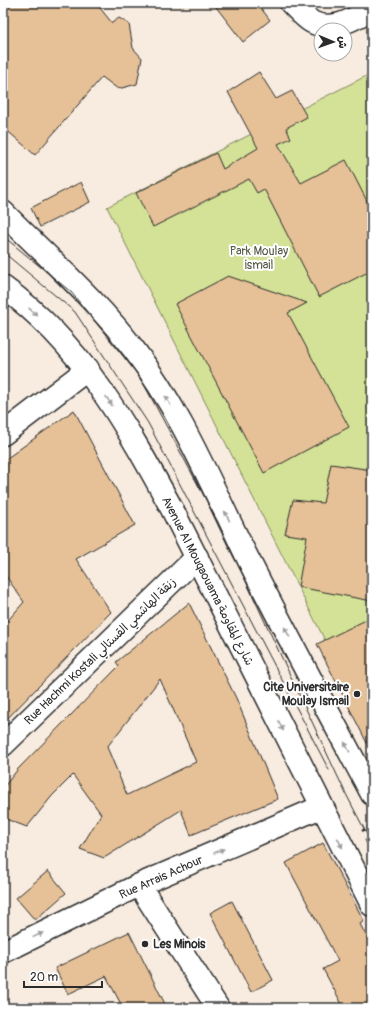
<svg xmlns="http://www.w3.org/2000/svg" width="375" height="1011" viewBox="0 0 375 1011" font-family="Pangolin,'Playpen Sans Arabic',sans-serif">
  <rect width="100%" height="100%" fill="#f8ece0"/>
  <filter id="ink" filterUnits="userSpaceOnUse"><feTurbulence type="fractalNoise" baseFrequency=".025" numOctaves="2"/><feDisplacementMap in="SourceGraphic" scale="8" xChannelSelector="R" yChannelSelector="G"/><feConvolveMatrix kernelMatrix="1 2 1 2 8 2 1 2 1" color-interpolation-filters="sRGB"/></filter>
  <g filter="url(#ink)">
    <!-- green -->
    <path fill="#d3e296" stroke="#7f8660" d="M372 73V734L107 207Z"/>
    <!-- building -->
    <path fill="#e6c197" stroke="#2b2b2b" fill-rule="evenodd" d="M12 3H96L112 23 119 18 129 24 133 48 142 58 137 84 118 89 102 77 35 155 3 127V13Z
      M213 3H257L270 20 243 42Z
      M259 72 276 99 292 91 307 117 286 128 291 138 278 144 301 183 346 160 372 211V270L319 297 264 189 257 193 249 179 153 227 136 193 216 153 223 169 258 148 228 92Z
      M81 182 90 202 40 227 31 208Z
      M228 276 307 303 288 313 349 427 264 473 175 304Z
      M74 410 135 525 76 559 111 612 3 723V626L24 602 3 572V461Z
      M331 464 372 470V601L298 587 307 537 285 534 293 500 323 503Z
      M189 603 236 698 278 799 191 835 181 810 104 858 80 849 101 814 73 775 52 796 27 827 3 818V788L18 769 119 666 116 662ZM160 679 196 762 127 795 107 747Z
      M372 617V753L317 644Z
      M323 843 364 921 360 924 372 947V1004L364 1008H344L323 969 338 961 286 863Z
      M48 871 66 893 35 920 16 898Z
      M232 901 273 980 251 992 210 913Z
      M129 932 167 1008H123L106 976 68 994 55 968Z"/>
    <g fill="none" stroke-linecap="round" stroke-linejoin="round">
      <!-- minor casing -->
      <g stroke="#2b2b2b" stroke-width="25">
        <path id="minor" d="M291 3C297 9 305 18 312 22 332 33 355 18 372 9
          M3 434 88 369
          M3 745 197 557
          M139 885 218 1008
          M3 952 139 885 321 807"/>
      </g>
      <!-- major casing -->
      <g stroke="#2b2b2b" stroke-width="25">
        <path id="major" d="M3 212C47 257 97 300 135 351 180 410 209 480 242 547 284 630 328 712 372 794
          M3 287C81 343 127 426 172 509L372 905"/>
      </g>
      <!-- path -->
      <path stroke="#2b2b2b" stroke-width="2.5" stroke-dasharray="3 3" stroke-linecap="butt" d="M362 831 372 825"/>
      <!-- minor -->
      <use href="#minor" stroke="#fff" stroke-width="22"/>
      <!-- major -->
      <use href="#major" stroke="#fff" stroke-width="22"/>
      <!-- tram -->
      <path stroke="#2b2b2b" stroke-width="1" d="M3 236 71 292 140 377 218 522 346 794 372 844
        M3 252 75 312 148 423 329 770
        M365 840 372 853"/>
    </g>
    <!-- one-way arrows -->
    <defs><path id="oneway-solid" d="M-6-.8H1V-3.2L6.5 0L1 3.2V.8H-6Z"/></defs>
    <g fill="#a0a0a0">
      <use href="#oneway-solid" transform="translate(33 312) rotate(43)"/>
      <use href="#oneway-solid" transform="translate(109 401) rotate(56)"/>
      <use href="#oneway-solid" transform="translate(168 401) rotate(-120)"/>
      <use href="#oneway-solid" transform="translate(227 516) rotate(-117)"/>
      <use href="#oneway-solid" transform="translate(287 632) rotate(-118)"/>
      <use href="#oneway-solid" transform="translate(281 726) rotate(64)"/>
      <use href="#oneway-solid" transform="translate(347 747) rotate(-118)"/>
      <use href="#oneway-solid" transform="translate(340 843) rotate(63)"/>
      <use href="#oneway-solid" transform="translate(219 851) rotate(-23)"/>
      <use href="#oneway-solid" transform="translate(38 935) rotate(-26)"/>
    </g>
  </g>
  <!-- markers -->
  <g fill="#2b2b2b" stroke="#fff" stroke-width="1.5">
    <circle cx="357" cy="694" r="4"/>
    <circle cx="145" cy="944" r="4"/>
  </g>
  <g text-anchor="middle" stroke-width="4" stroke-linejoin="round" paint-order="stroke">
    <!-- park labels -->
    <g font-size="12" fill="#555946" stroke="#fff">
      <text x="259" y="255">Park Moulay<tspan x="259" dy="14">ismail</tspan></text>
    </g>
    <!-- street labels -->
    <g font-size="12" fill="#2b2b2b" stroke="#fff">
      <text transform="translate(208 581) rotate(63)" y="4">Avenue Al Mouqaouama شارع المقاومة</text>
      <text transform="translate(100 651) rotate(-44)" y="4">Rue Hachmi Kostali زنقة الهاشمي القستالي</text>
      <text transform="translate(161 877) rotate(-24)" y="4">Rue Arrais Achour</text>
    </g>
    <!-- poi labels -->
    <g font-size="12" font-weight="bold" fill="#2b2b2b" stroke="#fff" text-anchor="end">
      <text x="349" y="691">Cite Universitaire<tspan x="349" dy="14">Moulay Ismail</tspan></text>
      <text x="153" y="948" text-anchor="start">Les Minois</text>
    </g>
  </g>
  <!-- margin -->
  <rect width="375" height="1011" fill="none" stroke="#fff" stroke-width="16"/>
  <rect x="8" y="8" width="359" height="995" fill="none" stroke="#2b2b2b" stroke-width="1.5" filter="url(#ink)"/>
  <!-- north arrow -->
  <g transform="translate(333 42) rotate(92)"><circle r="19" fill="#ffffff" stroke="#aaaaaa"/>
  <path d="M0-3L7 15L0 10L-7 15Z" fill="#2b2b2b"/>
  <text y="-6" font-size="11" font-weight="bold" text-anchor="middle" fill="#2b2b2b">ش</text>
  </g>
  <!-- scale -->
  <path d="M24 981v6h78v-6" fill="none" stroke="#2b2b2b" stroke-width="2"/>
  <text x="30" y="981" font-size="12" fill="#2b2b2b" stroke="#ffffff" stroke-width="3" paint-order="stroke">20 m</text>
</svg>
